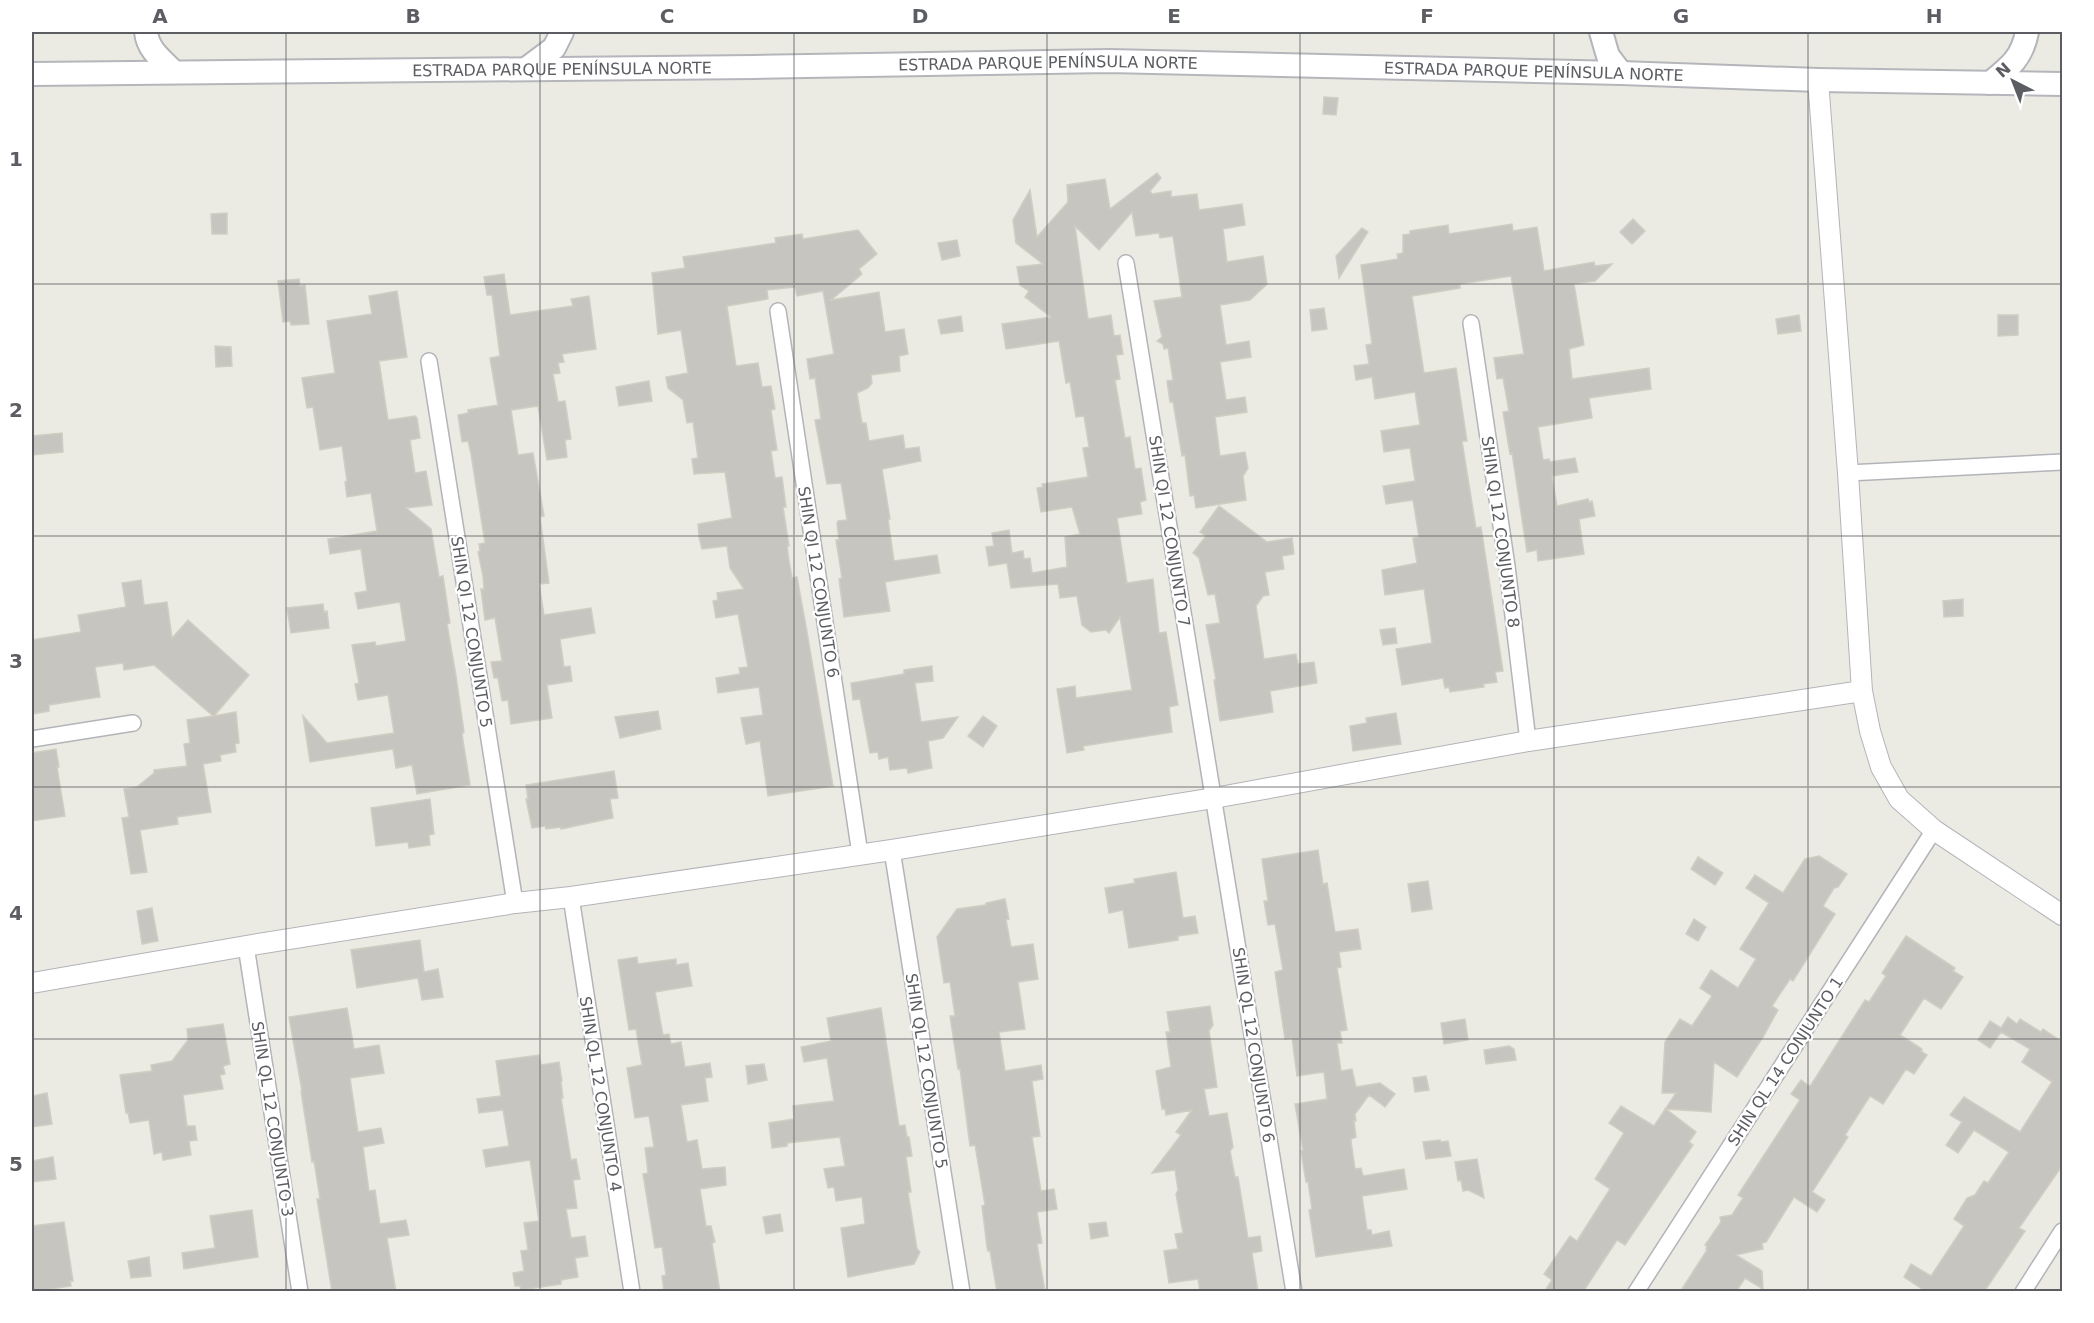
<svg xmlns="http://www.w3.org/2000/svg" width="2094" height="1323" viewBox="0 0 2094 1323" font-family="'DejaVu Sans',sans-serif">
  <rect width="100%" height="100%" fill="#ecebe3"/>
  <!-- building -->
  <path fill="#c7c5c0" stroke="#d0cec2" stroke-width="1.5" d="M1324 97 1338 98 1336 115 1323 114Z
    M1157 173 1161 178 1150 191 1152 194 1171 191V197L1197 194 1199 210 1242 204 1245 225 1223 229 1227 262 1263 256 1267 284 1250 300 1220 305 1226 345 1249 341 1251 357 1220 362 1226 400 1245 397 1247 412 1215 417 1220 456 1245 452 1248 468 1243 476 1246 500 1196 508 1194 495 1190 496 1185 455 1182 456 1173 402H1170L1167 381 1173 380 1168 348 1164 349 1163 344 1157 341 1162 337 1154 301 1182 297 1173 236 1160 238 1159 233 1136 236 1132 212 1099 250 1075 226 1088 319 1111 315 1114 336 1120 335 1123 354 1116 355 1120 379 1115 380 1125 438 1130 437 1135 469 1141 468 1146 500 1140 502 1142 514 1117 518 1127 583 1153 579 1159 633 1166 632 1178 705 1169 707 1172 732 1083 746 1084 750 1067 753 1057 689 1075 686 1076 698 1132 690 1120 617 1109 633 1106 630 1091 632 1082 625 1077 596 1060 598 1058 584 1011 588 1007 563 989 566 986 547 994 546 992 533 1009 530 1012 553 1023 551 1024 559 1030 558 1032 573 1067 567 1065 537 1080 534 1072 507 1041 512 1037 488 1043 487 1042 484 1088 477 1083 448 1089 447 1084 416 1076 417 1070 382 1066 383 1059 341 1006 349 1002 324 1051 317 1025 297 1029 291 1020 285 1017 267 1043 264 1016 243 1013 220 1030 190 1037 237 1068 202 1067 185 1105 179 1110 209Z
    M227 213V234H212L211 214Z
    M1633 219 1645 231 1632 244 1620 232Z
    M1512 224 1513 231 1537 227 1544 271 1594 262 1595 266 1612 264 1595 281 1574 284 1584 345 1569 349 1572 379 1649 368 1651 389 1589 398 1592 418 1538 427 1543 460 1549 459 1550 462 1575 458 1578 472 1552 476 1557 506 1588 499 1589 502 1592 501 1595 516 1579 519 1584 554 1538 561 1537 550 1527 552 1512 453 1510 454 1503 412 1509 411 1503 378 1497 379 1494 358 1524 354 1511 276 1460 284V288L1412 296 1424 373 1456 368 1467 441H1462L1476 528 1481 527 1503 671 1495 672 1497 682 1483 684 1484 687 1450 692 1449 687 1445 688 1443 678 1402 685 1396 649 1432 643 1424 589 1385 595 1382 570 1417 563 1413 538 1419 537 1413 500 1386 504 1383 486 1415 481 1410 448 1384 452 1381 431 1420 425 1415 392 1375 399 1372 377 1356 380 1354 366 1369 364 1366 345 1372 344 1361 265 1398 259 1397 254 1403 253V235L1410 234V231L1448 225 1449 234Z
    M1362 228 1368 232 1339 278 1336 256Z
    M858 230 877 254 859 269 862 274 831 300 879 292 885 332 904 329 908 354 899 356 900 371 871 375 872 383 868 388 857 393 862 423H866L869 441 903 435 905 449 919 447 921 461 882 469 890 519H888L894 561 937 555 940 573 885 582 890 611 844 617 839 579 842 578 836 540H839L837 524 838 521 847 520 841 483 827 484 815 420 821 419 815 378 810 379 807 359 834 354 823 291 797 296 795 287 767 290 768 299 727 306 736 366 758 363 762 387 771 386 775 409 771 410 777 450 771 451 775 478 782 477 786 507H783L789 546H787L789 561 792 578 797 577 807 632 833 786 768 796 760 741 746 744 741 718 763 715 759 687 718 693 716 678 740 674 739 668 748 667 738 614 716 618 713 601 718 600 717 593 744 589 730 568 727 546 702 549 699 537 698 524 732 518 725 472 694 474 692 459 698 458 693 422 687 423 683 400 668 388 666 377 688 373 681 330 658 334 652 273 685 268 683 257 776 243 775 238 802 234 803 239Z
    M957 240 960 256 942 260 938 243Z
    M504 274 510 315 573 306 571 299 589 296 596 349 562 354 564 362 558 363 560 373 553 374 558 402 565 401 571 439 565 440 567 457 547 460 538 406 511 410 518 455 533 453 544 516 540 517 549 583 539 584 544 615 591 608 595 633 560 639 564 667 570 666 572 681 547 685 552 718 511 724 508 700 502 701 498 678H494L491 662 502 661 495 618 485 620 481 589H484L483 576 478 552 480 551 479 544 485 543 471 454 468 441 462 442 458 415 468 413V410L498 405 490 358 500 356 492 295H487L484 277Z
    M299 279 300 286 305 285 309 324 291 325 290 321 283 322 278 281Z
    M397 291 407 357 379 361 388 420 415 416 417 418 420 438 410 440 415 473 426 471 432 505 406 508 431 529 439 577 443 576 450 623 447 624 456 676 464 732 462 734 470 785 417 794 412 765 396 768 393 749 310 762 303 716 327 743 394 733 388 695 358 700 355 684 359 683 352 645 375 642 376 646 406 641 400 602 358 609 355 593 367 591 361 549 330 554 328 539 377 531 371 493 347 497 345 482 347 481 342 446 320 450 313 407 307 408 302 378 335 373 327 321 372 314 369 296Z
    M1324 308 1327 329 1312 331 1310 310Z
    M1799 315 1801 331 1778 334 1776 319Z
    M1998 315H2018V335L1998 336Z
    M961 316 963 331 941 334 938 320Z
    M215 346 231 347 232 366 216 367Z
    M649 381 652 401 619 406 616 387Z
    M62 433 63 452 32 455V436Z
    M1219 506 1267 542 1292 538 1294 554 1282 556 1284 569 1265 572 1269 595 1263 596 1256 606 1264 659 1296 654 1298 664 1314 662 1317 683 1270 691 1273 712 1220 721 1214 680H1216L1206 625 1220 623 1215 594 1208 595 1199 558 1193 553 1206 536 1200 532Z
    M141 580 144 605 167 602 172 638 188 620 249 675 214 716 236 712 239 743 235 744 236 752 220 755 221 761 203 764 211 812 177 817 178 824 140 830 147 872 131 874 122 818 129 817 124 789 137 787 154 773V770L187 766 184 744 190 743 187 720 213 716 154 665 124 670 123 663 95 667 100 697 49 705V711L32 714V640L81 632 78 615 126 607 122 583Z
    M1963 599V616L1944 617 1943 601Z
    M323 604 324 612 327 611 329 628 291 633 287 608Z
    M1395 628 1397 643 1383 645 1380 630Z
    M932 666 933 681 915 683 921 722 958 717 943 738 928 741 932 768 908 773 907 768 890 770 888 757 879 759 878 752 870 753 860 699 853 700 851 683 904 674V670Z
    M658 711 661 729 620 738 615 717Z
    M1396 713 1401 744 1353 751 1350 726 1367 723 1366 718Z
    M983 716 997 726 983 747 968 736Z
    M56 749 59 767H57L65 816 32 821V753Z
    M614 771 618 798 610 799 613 818 561 829V827L546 829 545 826 532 828 526 799H528L526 785Z
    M430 799 434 834 429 835 430 845 409 848 408 842 376 846 371 808Z
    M1318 850 1323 884 1327 883 1335 932 1358 929 1361 949 1339 952 1341 967 1337 968 1347 1030 1340 1031 1342 1043H1337L1341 1071 1352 1069 1356 1087 1380 1083 1395 1094 1385 1107 1369 1095 1355 1114 1356 1121H1354L1356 1137 1351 1139V1141L1355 1169 1361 1168 1363 1176 1404 1169 1407 1189 1362 1196 1367 1230H1371L1372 1235 1389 1231 1392 1246 1316 1257 1309 1210 1312 1209 1308 1182H1306L1301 1151 1303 1150 1295 1104 1327 1099 1324 1072 1297 1076 1292 1038 1285 1039 1275 972 1283 970 1275 924 1268 925 1264 901H1268L1262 859Z
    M1819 856 1847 874 1838 887 1834 888 1823 906 1835 914 1793 981 1790 979 1772 1006 1778 1010 1763 1037 1737 1077 1714 1062 1711 1112 1666 1109 1696 1132 1689 1142 1693 1145 1625 1245 1617 1240 1583 1292H1544L1552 1280 1544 1274 1570 1236 1577 1241 1610 1189 1595 1179 1624 1133 1609 1123 1621 1106 1654 1126 1676 1093H1662L1665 1042 1680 1019 1692 1026 1712 996 1700 988 1711 970 1738 988 1756 959 1740 949 1769 903 1746 888 1755 875 1783 893 1805 859Z
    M1698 857 1723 873 1715 885 1691 869Z
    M1176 872 1183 918 1195 916 1198 933 1178 936V940L1129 948 1123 910 1109 913 1105 888 1135 883 1134 879Z
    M1428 881 1432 909 1412 912 1408 884Z
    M1005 899 1009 919 1006 920 1011 947 1033 944 1038 979 1018 982 1025 1029 999 1032 1005 1071 1041 1065 1043 1079 1032 1081 1040 1136 1032 1137 1041 1191 1054 1189 1057 1209 1037 1212 1042 1243 1037 1244 1045 1292H997L990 1251H988L987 1247 982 1206 985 1205 975 1145 970 1146 960 1069H958L950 1016H955L950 982 944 983 937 937 957 909 986 905V903Z
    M152 908 158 941 142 944 137 911Z
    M1694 919 1706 927 1698 941 1686 934Z
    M1906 936 1955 968 1953 971 1963 977 1941 1009 1924 998 1900 1035 1922 1049 1921 1051 1927 1055 1914 1074 1906 1069 1883 1104 1870 1096 1845 1135 1848 1137 1812 1192 1825 1200 1817 1212 1794 1197 1766 1242 1762 1243 1763 1249 1736 1255 1762 1271 1763 1289 1745 1278 1736 1292H1680L1707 1250 1706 1249 1707 1246 1705 1245 1721 1222 1720 1217 1732 1215 1743 1198 1738 1195 1800 1100 1791 1094 1801 1080 1809 1086 1811 1085 1865 1000 1869 1002 1886 976 1882 973Z
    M420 940 424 972 438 969 443 997 422 1000 418 978 357 988 351 950Z
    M637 957 638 964 676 959V965L688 963 692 986 655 992 663 1035 669 1034 671 1044 681 1042 685 1067 710 1063 712 1077 705 1078 708 1101 681 1105 687 1142 697 1140 702 1169 725 1167 726 1185 700 1189 706 1226H711L715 1242 712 1243 720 1292H664L662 1276 666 1275 662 1247 655 1248 643 1174 648 1173 645 1148 654 1147 649 1116 635 1118 627 1068 642 1065 636 1029 629 1030 618 960Z
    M1210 1006 1213 1025 1209 1031 1217 1087 1204 1089 1209 1116 1227 1113 1232 1141 1233 1147 1230 1151 1235 1177H1238L1248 1238 1260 1236 1262 1251 1252 1253 1258 1292H1200L1198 1279 1169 1283 1164 1251 1178 1249 1175 1234 1183 1233 1176 1194 1178 1190 1175 1170 1152 1173 1181 1135 1176 1132 1192 1110 1166 1115 1165 1109H1162L1156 1071 1171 1067 1166 1032H1170L1167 1012Z
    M347 1008 354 1049 379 1045 384 1073 350 1078 358 1132 381 1128 384 1143 363 1147 369 1191 375 1190 380 1224 406 1220 409 1235 387 1238 396 1292H332L317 1199H320L314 1161 312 1162 301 1091H302L289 1017Z
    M881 1008 899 1126 905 1125 907 1137H909L912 1156 906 1157 911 1192H908L917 1249 920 1252 914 1264 848 1277 841 1228 865 1224 862 1197 836 1201 834 1187 828 1188 824 1169 845 1166 840 1137 787 1143V1146L772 1148 769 1123 794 1119 793 1106 834 1101 827 1058 804 1062 801 1047 831 1041 827 1018Z
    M2008 1017 2017 1024 2020 1019 2041 1032 2043 1029 2062 1042V1166L2019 1228 2025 1231 1984 1292H1921L1922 1289 1904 1277 1911 1264 1931 1276 1964 1226 1954 1219 1967 1198 1975 1195 1984 1181 1988 1183 2009 1152 1974 1130 1958 1153 1946 1145 1962 1122 1950 1115 1964 1097 2020 1132 2052 1082 2022 1062 2030 1049 2001 1032 1990 1048 1978 1040 1990 1021 2001 1028Z
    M1465 1019 1468 1040 1444 1044 1441 1023Z
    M223 1024 230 1064 223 1066 225 1074 220 1075 223 1089 183 1095 187 1126H195L197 1140 189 1141 191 1155 163 1160 162 1152 154 1154 149 1120 130 1123 128 1113H126L120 1075 152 1071 151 1065 172 1061 188 1040 187 1029Z
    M1509 1046 1514 1049 1516 1060 1486 1064 1484 1050Z
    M539 1055 541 1065 559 1062 562 1081 561 1082 563 1098H561L571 1160 576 1159 580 1179 573 1180 577 1208 566 1209 571 1238 585 1236 588 1256 575 1258 578 1277 561 1280V1284L521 1290 520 1286H515L513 1273 524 1271 521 1251 528 1250 524 1223 539 1221 530 1160 486 1167 483 1150 509 1146 503 1110 479 1113 477 1099 501 1096 496 1061Z
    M764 1064 767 1080 748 1084 746 1066Z
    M1426 1076 1429 1090 1415 1092 1413 1078Z
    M47 1093 52 1124 32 1127V1096Z
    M1440 1140 1441 1142 1448 1141 1451 1156 1426 1159 1423 1142Z
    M53 1157 56 1179 32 1182V1161Z
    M1477 1159 1484 1198 1468 1190 1463 1191 1461 1180 1458 1181 1455 1162Z
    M252 1210 258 1257 184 1269 182 1253 215 1248 210 1216Z
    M780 1214 783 1231 766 1234 763 1217Z
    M64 1222 73 1281H70L71 1286 32 1292V1226Z
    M1106 1222 1108 1236 1091 1239 1089 1224Z
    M149 1257 151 1276 131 1278 128 1261Z"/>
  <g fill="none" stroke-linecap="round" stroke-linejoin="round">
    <!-- minor casing -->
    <g stroke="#b3b4b9" stroke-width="18">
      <path id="minor" d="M1126 263 1294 1292
        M778 311 860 854
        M1471 323 1507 566 1528 741
        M429 361 515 903
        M1848 473 2062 462
        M32 739 133 723
        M892 850 962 1292
        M571 897 632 1292
        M246 946 300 1292
        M1636 1292 1934 830
        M2023 1292 2062 1231"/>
    </g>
    <!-- tertiary casing -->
    <g stroke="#b3b4b9" stroke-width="22">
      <path id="tertiary" d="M1818 80 1848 473 1862 691 1870 731 1881 767 1899 799 1934 830 2062 915
        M32 983 246 946 515 903 571 897 892 850 1214 798 1528 741 1862 691"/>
    </g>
    <!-- secondary casing -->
    <g stroke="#b4b6bb" stroke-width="26">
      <g id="secondary">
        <path d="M146 32C148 50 161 59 174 72"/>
        <path d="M1601 32 1608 56 1621 73"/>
        <path d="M526 69 554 48 562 32"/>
        <path id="s1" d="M32 74 754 67 1109 61 1621 73 1818 80 2062 84"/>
        <path d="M1990 83C2010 67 2022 58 2027 32"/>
      </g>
    </g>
    <!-- minor -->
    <use href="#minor" stroke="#fff" stroke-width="15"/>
    <!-- tertiary -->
    <use href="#tertiary" stroke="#fff" stroke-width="20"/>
    <!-- secondary -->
    <use href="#secondary" stroke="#fff" stroke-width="22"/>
  </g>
  <!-- grid -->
  <path fill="none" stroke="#5b5d62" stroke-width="1.5" stroke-opacity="0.55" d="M286 32V1292M540 32V1292M794 32V1292M1047 32V1292M1300 32V1292M1554 32V1292M1808 32V1292M32 284H2062M32 536H2062M32 787H2062M32 1039H2062"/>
  <g text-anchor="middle" stroke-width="4.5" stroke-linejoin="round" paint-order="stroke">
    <!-- street labels -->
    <g font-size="16" fill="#5b5d62" stroke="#fff">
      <text dy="6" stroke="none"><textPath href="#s1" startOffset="1016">ESTRADA PARQUE PENÍNSULA NORTE</textPath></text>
      <text dy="6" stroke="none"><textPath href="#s1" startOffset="530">ESTRADA PARQUE PENÍNSULA NORTE</textPath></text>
      <text dy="6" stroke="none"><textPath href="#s1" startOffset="1502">ESTRADA PARQUE PENÍNSULA NORTE</textPath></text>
      <text transform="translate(1170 531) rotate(81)" y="6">SHIN QI 12 CONJUNTO 7</text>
      <text transform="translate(1501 532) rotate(82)" y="6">SHIN QI 12 CONJUNTO 8</text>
      <text transform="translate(819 582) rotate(81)" y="6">SHIN QI 12 CONJUNTO 6</text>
      <text transform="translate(472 632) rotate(81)" y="6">SHIN QI 12 CONJUNTO 5</text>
      <text transform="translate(1254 1045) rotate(81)" y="6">SHIN QL 12 CONJUNTO 6</text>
      <text transform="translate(1785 1061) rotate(-57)" y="6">SHIN QL 14 CONJUNTO 1</text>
      <text transform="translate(927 1071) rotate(81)" y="6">SHIN QL 12 CONJUNTO 5</text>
      <text transform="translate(601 1094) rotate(81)" y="6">SHIN QL 12 CONJUNTO 4</text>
      <text transform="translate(273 1119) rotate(81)" y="6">SHIN QL 12 CONJUNTO 3</text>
    </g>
  </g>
  <!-- border -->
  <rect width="2094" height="1323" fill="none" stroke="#ffffff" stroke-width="66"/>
  <!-- north arrow -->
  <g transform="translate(2013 81) rotate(318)" stroke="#ffffff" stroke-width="4.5" paint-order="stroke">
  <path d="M0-4.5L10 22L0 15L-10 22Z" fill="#5b5d62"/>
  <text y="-9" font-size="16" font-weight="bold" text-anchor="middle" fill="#5b5d62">N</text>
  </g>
  <rect x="33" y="33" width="2028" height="1257" fill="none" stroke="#5b5d62" stroke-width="2"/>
  <g font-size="20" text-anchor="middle" font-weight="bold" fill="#5b5d62">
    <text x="160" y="23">A</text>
    <text x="413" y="23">B</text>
    <text x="667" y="23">C</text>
    <text x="920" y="23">D</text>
    <text x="1174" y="23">E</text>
    <text x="1427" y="23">F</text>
    <text x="1681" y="23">G</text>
    <text x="1934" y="23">H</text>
    <text x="16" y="166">1</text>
    <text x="16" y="417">2</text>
    <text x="16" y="668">3</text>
    <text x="16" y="920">4</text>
    <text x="16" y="1171">5</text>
  </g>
</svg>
